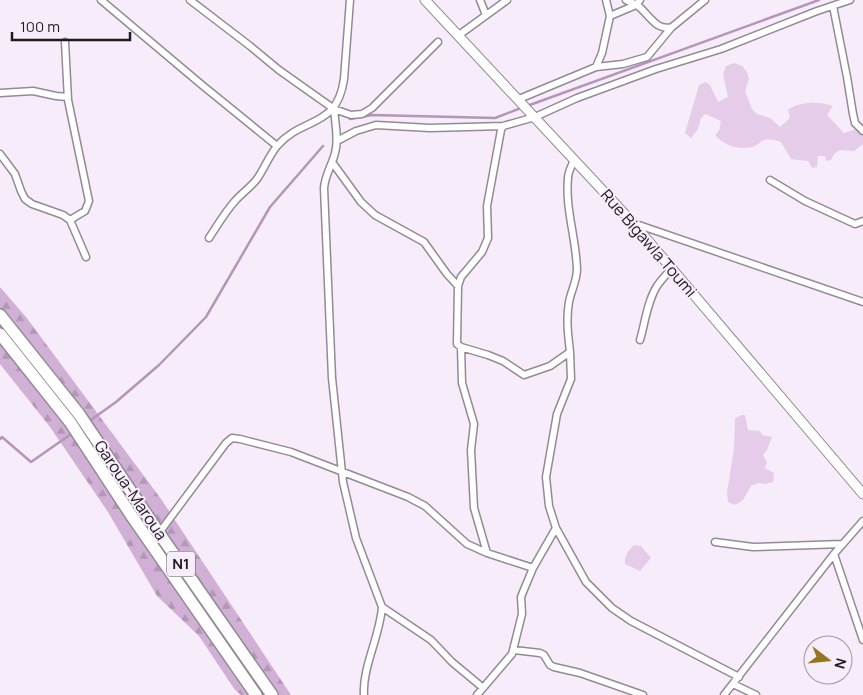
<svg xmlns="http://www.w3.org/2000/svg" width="863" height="695" viewBox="0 0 863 695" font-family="Manrope,sans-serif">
  <defs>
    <pattern id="forest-firs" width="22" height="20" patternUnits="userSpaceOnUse" patternTransform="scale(1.25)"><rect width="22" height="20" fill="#d1b0d6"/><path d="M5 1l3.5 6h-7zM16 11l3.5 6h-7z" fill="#b397b7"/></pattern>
  </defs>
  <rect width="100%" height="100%" fill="#f7ecf9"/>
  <!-- green -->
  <path fill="#e5cce9" d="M734 63 742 66 747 72 749 79 745 91 752 109 757 114 770 118 780 127 790 118 788 110C798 101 821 101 833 106L827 115 844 133 857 129 863 133V144L854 151 840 150 834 154 831 160 826 161 825 156H818L817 167 812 168 808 161 791 159 781 142C775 140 769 138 762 141 761 142 757 145 755 146 742 151 724 146 715 135L719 131 721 121 705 114 701 118 698 129 691 138 685 133 699 85 705 82 710 85 718 102 728 97 723 74 726 66Z
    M742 415H745L748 430 760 431 762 435 772 437 767 450 763 455 767 462 765 468 774 473 773 482 765 484 758 483 751 486 743 500 735 505 728 502 727 493 734 449 735 418Z
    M634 545 641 546 651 558 640 571 625 564C624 556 629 550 634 545Z"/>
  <!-- forest -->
  <path fill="url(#forest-firs)" d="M0 287 26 317 161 499 291 695H241L235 690 199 636 157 596 108 512 50 427 0 364Z"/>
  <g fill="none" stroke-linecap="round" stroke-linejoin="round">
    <!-- stream -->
    <path stroke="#b595ba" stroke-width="2.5" d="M527 106 819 0
      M350 119 372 115 495 118 521 108
      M88 422 116 402 159 365 206 317 270 207 323 146
      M0 439 2 437 31 462 74 432"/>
    <!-- street casing -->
    <g stroke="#948a96" stroke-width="9">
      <path id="street" d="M101 0 202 85 277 146
        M190 0 250 46 279 70 334 109 351 115 362 114 372 108 438 42
        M480 0 486 15
        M626 0C629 2 633 3 637 5 648 13 656 32 672 27L705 0
        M833 6 847 77 853 114 855 123 863 131
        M610 16 636 5 640 0
        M459 35 507 0
        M65 42 68 100 89 201 85 211 70 220
        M596 67 623 64 647 57 671 28
        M0 93 33 91 56 96 68 97
        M519 99 596 67 602 53 610 16 606 0
        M334 109C335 123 339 139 335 153 332 165 325 175 324 188L332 378 343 482 356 538 382 607C380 636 362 668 364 695
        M337 141 356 131 376 125 430 128 503 126
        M0 154 15 174 21 191 25 199 32 204 63 215 70 220 86 257
        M574 160C572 165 568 172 568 178 565 208 576 238 577 269 577 281 571 291 569 302 566 319 568 335 570 352L550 366 524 375 503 361 488 355 461 347 457 344 458 286 461 277 482 252 488 238 487 206 501 130 503 126 535 117 577 98 656 69 721 49 817 11 850 0
        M332 162 361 202 375 215 424 242 447 274 458 286
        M770 180 805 201 855 224 863 221
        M633 223 863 302
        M209 238C217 226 225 212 235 201 242 193 251 187 257 179 264 169 269 156 277 146 303 116 337 129 344 79L350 0
        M640 340C645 323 647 302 657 286 661 280 667 274 672 268
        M461 347 462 383 474 424 471 450 474 508 487 553
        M570 352 571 379 557 414 546 477 549 506 556 528 586 582 612 608 631 621 739 677
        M159 533 226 443 232 438 240 439 291 452 408 497 425 506 467 544 487 553 533 568
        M715 542 753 547 843 544
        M834 554 863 640
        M382 607 431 640 452 662 482 687
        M514 650 540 653 544 655 550 665 554 667 580 673 643 695
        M733 684 756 695
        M477 695 512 654 522 614 521 597 523 592 533 568 556 528
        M724 695 834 554 863 521"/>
    </g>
    <!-- secondary casing -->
    <g stroke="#948a96" stroke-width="11">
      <path id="secondary" d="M425 0 633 223 863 494"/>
    </g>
    <!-- highway casing -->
    <g stroke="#948a96" stroke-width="14">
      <path id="highway" d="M0 315 79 414 159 533 272 695
        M0 334 70 422 131 515 256 695"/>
    </g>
    <!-- street -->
    <use href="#street" stroke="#fff" stroke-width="6"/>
    <!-- secondary -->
    <use href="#secondary" stroke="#fff" stroke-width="9"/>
    <!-- highway -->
    <use href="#highway" stroke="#fff" stroke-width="11"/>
  </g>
  <g text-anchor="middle" stroke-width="4" stroke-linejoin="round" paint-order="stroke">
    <!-- shield labels -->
    <rect fill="#f7ecf9" stroke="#5f5960" stroke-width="1" x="167" y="551.5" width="28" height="25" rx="4"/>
    <g font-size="15" font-weight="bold" fill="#1e1a1f">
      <text x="181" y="569">N1</text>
    </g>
    <!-- street labels -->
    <g font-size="16" fill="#1e1a1f" stroke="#f7ecf9">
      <text transform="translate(649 243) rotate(49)" y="6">Rue Bigawla Toumi</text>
      <text transform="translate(131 490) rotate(56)" y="6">Garoua-Maroua</text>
    </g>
  </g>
  <!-- north arrow -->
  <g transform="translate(828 660) rotate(106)"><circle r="24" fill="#f7ecf9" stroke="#a098a2"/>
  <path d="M0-4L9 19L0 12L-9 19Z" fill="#93761d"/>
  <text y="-8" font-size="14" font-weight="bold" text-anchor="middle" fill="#1e1a1f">N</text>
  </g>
  <!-- scale -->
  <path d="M12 32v8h118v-8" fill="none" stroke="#1e1a1f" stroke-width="2.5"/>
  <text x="20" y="32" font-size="15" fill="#1e1a1f" stroke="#f7ecf9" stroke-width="4" paint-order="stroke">100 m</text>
</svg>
